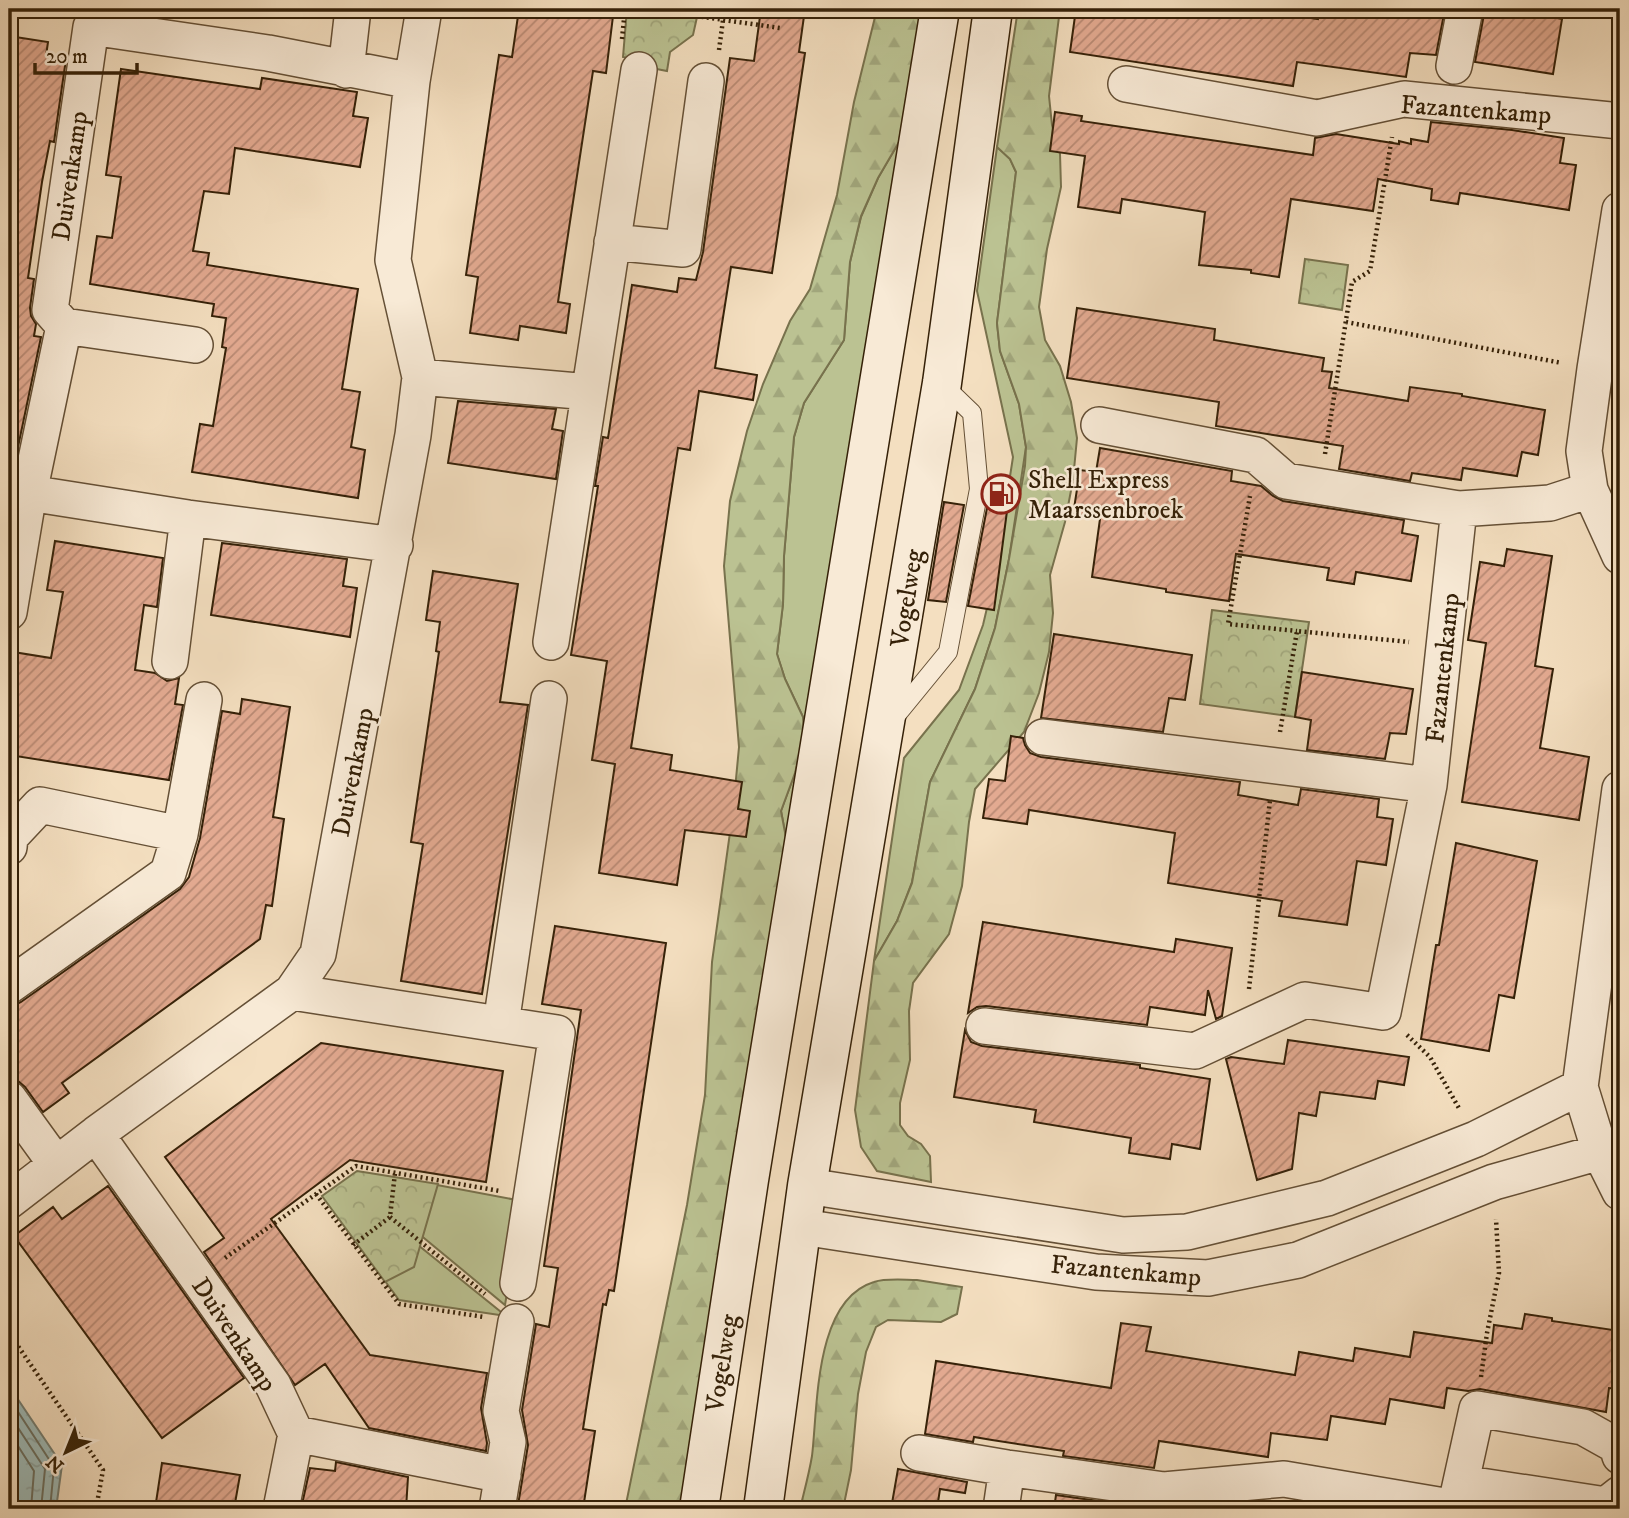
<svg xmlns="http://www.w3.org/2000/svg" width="1629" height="1518" viewBox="0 0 1629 1518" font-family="'IM FELL DW Pica',serif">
  <defs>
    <pattern id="forest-firs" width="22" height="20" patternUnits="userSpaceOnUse" patternTransform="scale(1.75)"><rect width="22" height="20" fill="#bbc292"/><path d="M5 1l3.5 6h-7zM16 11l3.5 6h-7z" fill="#a1a67c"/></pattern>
    <pattern id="park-crowns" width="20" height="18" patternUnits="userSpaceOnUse" patternTransform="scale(1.75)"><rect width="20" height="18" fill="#bbc292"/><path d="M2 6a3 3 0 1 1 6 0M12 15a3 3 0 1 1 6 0" fill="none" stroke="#a1a67c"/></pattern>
    <pattern id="water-ripples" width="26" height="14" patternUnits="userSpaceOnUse" patternTransform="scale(1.75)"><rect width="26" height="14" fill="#9dbbb9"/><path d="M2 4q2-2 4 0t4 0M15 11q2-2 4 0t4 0" fill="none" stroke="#88a09e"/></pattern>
    <pattern id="building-hatch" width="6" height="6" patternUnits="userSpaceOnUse" patternTransform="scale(1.75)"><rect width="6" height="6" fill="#e3aa91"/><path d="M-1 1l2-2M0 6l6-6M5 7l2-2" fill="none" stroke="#b98a74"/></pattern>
  </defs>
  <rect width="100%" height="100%" fill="#f4dfc0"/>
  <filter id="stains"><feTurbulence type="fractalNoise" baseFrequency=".00286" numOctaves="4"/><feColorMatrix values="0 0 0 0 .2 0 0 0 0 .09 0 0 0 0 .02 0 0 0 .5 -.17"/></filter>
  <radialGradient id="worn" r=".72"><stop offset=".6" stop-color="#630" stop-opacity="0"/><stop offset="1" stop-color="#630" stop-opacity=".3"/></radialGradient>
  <!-- green -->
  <path fill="#bbc292" stroke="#78724d" stroke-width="2" d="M899 142 787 843 781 811 795 773 804 736 803 717 785 679 777 654 783 604 784 556 794 437 804 403 844 340 850 262 861 217 878 178Z
    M997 147 1010 159 1016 172 997 323 1000 351 1019 404 1026 447 1009 559 995 628 975 689 930 782 912 882 897 921 874 961 904 758 959 690 983 625 995 574 1013 457 977 291Z
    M400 1178 522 1201 505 1305 395 1214Z
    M392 1224 506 1316 399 1300 360 1247Z"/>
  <!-- forest -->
  <path fill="url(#forest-firs)" stroke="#78724d" stroke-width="2" d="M877 9H921L899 142 878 178 861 216 850 262 844 340 804 403 794 437 784 556 783 604 777 654 785 679 803 717 804 736 795 773 781 811 787 843 691 1509H625L687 1205 705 1095 712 962 733 811 739 747 724 566 730 501 747 431 763 384 790 321 810 289 837 195 854 102Z
    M1018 9H1060L1049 96 1052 125 1060 154 1061 187 1047 249 1039 307 1045 340 1060 366 1071 402 1077 438 1073 480 1065 522 1050 575 1053 613 1049 652 1039 693 1024 732 975 789 969 822 962 886 949 934 913 983 909 1011 910 1060 900 1103V1125L908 1136 921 1144 930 1156 931 1182 877 1171 861 1147 855 1110 874 961 897 921 912 883 930 782 975 689 995 628 1009 559 1025 466 1026 447 1019 404 1000 351 997 323 1016 172 1010 159 997 147Z
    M917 1280 962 1287 957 1314 941 1322 888 1320 876 1327 866 1352 858 1394 851 1470 843 1509H800C804 1492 809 1474 812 1456 818 1407 814 1300 874 1282 886 1278 904 1280 917 1280Z"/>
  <!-- park -->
  <path fill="url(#park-crowns)" stroke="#78724d" stroke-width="2" d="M627 9 697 17 693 35 670 52 667 71 641 66V61L623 57Z
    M1305 259 1348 265 1342 310 1299 303Z
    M1212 610 1309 622 1295 717 1200 704Z
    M357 1171 438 1184 414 1267 385 1282 322 1196Z"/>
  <!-- water -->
  <path fill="url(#water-ripples)" stroke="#737d72" stroke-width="2" d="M9 1386 62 1465 56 1509H9Z"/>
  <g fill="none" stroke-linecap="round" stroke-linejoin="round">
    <!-- shore -->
    <path stroke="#696e60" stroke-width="2" d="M9 1398 54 1467 50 1509
      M9 1414 45 1469 41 1509
      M9 1432 34 1471 31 1509"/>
  </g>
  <!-- building -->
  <path fill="url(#building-hatch)" stroke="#352108" stroke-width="2" d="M519 9H568L613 16 606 73 593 71 564 261 558 302 570 304 566 333 520 326 518 340 470 333 478 277 466 275 499 55 512 57Z
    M761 9H805L799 52 805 53 772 273 731 267 715 368 757 375 753 400 699 391 690 450 678 448 631 748 672 755 670 770 742 782 738 809 750 811 746 837 685 830 677 885 599 873 615 764 592 760 607 661 571 655 598 486H595L603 437 608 438 632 285 677 292 679 278 696 280 703 252 730 58 754 61Z
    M1076 9 1123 17 1125 9H1253L1318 19 1320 9H1445L1436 55 1410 53 1406 77 1297 62 1293 86 1070 52Z
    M1485 9H1548L1547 16 1562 19 1553 74 1475 62Z
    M9 36 48 42 46 56 66 59 54 142 50 141 42 182 28 278 34 279 30 308 31 316 36 324 34 336 41 337 18 447 9 446Z
    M121 69 260 89 262 78 357 92 353 116 368 118 360 167 235 148 229 194 204 191 193 251 209 253 207 265 358 289 342 389 360 392 351 447 365 450 358 498 192 472 200 424 213 426 226 348 222 347 226 318 212 316 214 304 90 284 97 236 112 238 121 177 106 175Z
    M1055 112 1082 116 1081 121 1313 155 1315 138 1336 134 1399 144V141L1411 144V139L1428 142 1431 122 1512 130 1564 138 1560 163 1576 165 1569 210 1460 193 1458 204 1431 200 1432 189 1378 179 1373 211 1291 199 1279 277 1251 273V270L1199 265 1205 212 1122 199 1120 213 1078 207 1085 156 1050 151Z
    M1077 308 1215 329 1214 340 1324 358 1322 371 1332 372 1329 388 1408 401 1410 387 1462 394V396L1545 410 1538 455 1522 452 1517 476 1463 468 1461 480 1412 473 1410 481 1339 469 1343 446 1216 426 1219 402 1067 378Z
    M458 401 556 409 552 429 563 431 556 479 448 463Z
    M1100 448 1232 471 1231 481 1261 486 1273 496 1283 501 1404 520 1402 533 1418 536 1411 581 1356 572 1354 584 1327 580 1329 568 1236 554 1229 601 1166 592V589L1092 577 1100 519 1073 515 1080 470 1096 472Z
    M944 502 964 505 946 602 928 600Z
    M987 508 1007 511 994 610 968 606Z
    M55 541 163 558 157 607 144 605 135 670 155 673 167 681 179 678 175 704 183 705 169 780 9 755V685L13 652 51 658 63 592 47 590Z
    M222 543 347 559 343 586 357 588 350 637 211 615Z
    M1507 549 1552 556 1535 666 1553 669 1540 748 1589 757 1579 820 1462 802 1486 643 1468 640 1480 562 1504 566Z
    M433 571 518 584 500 702 528 705 482 994 401 981 423 844 411 842 439 652 436 651 440 622 426 620Z
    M1054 634 1192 655 1185 700 1169 698 1163 732 1041 718Z
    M1302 672 1413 689 1406 734 1390 733 1385 759 1307 750 1311 720 1295 717Z
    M242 699 290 707 273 817 284 819 272 906 266 905 260 939 62 1083 69 1093 43 1112 25 1087 18 1081 9 1079V1008L21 1002 180 889 189 877 200 838 222 711 240 714Z
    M1011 736 1023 738 1025 745 1030 753 1041 757 1240 782 1238 795 1298 805 1301 789 1379 799 1377 817 1393 819 1386 865 1357 861 1347 925 1279 916 1282 901 1168 883 1175 833 1029 810 1027 824 983 818 989 779 1005 781Z
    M1456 843 1537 861 1514 998 1499 995 1489 1051 1421 1039 1436 945H1439Z
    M983 922 1174 952 1176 939 1232 948 1222 1016 1216 1019 1208 990 1205 1015 1150 1007 1147 1025 986 1006 977 1007 968 1013Z
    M555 926 666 943 614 1291 609 1290 606 1305 603 1304 587 1403 583 1429 595 1431 583 1509H530L518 1505 528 1445 522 1410 536 1324 549 1327 558 1268 544 1266 581 1010 542 1004Z
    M965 1030 971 1042 982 1046 1140 1065V1068L1210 1079 1200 1149 1172 1144 1170 1159 1129 1153 1131 1138 1034 1122 1036 1110 954 1097Z
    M1288 1040 1409 1057 1404 1085 1378 1081 1375 1099 1320 1092 1316 1116 1299 1113 1292 1169 1257 1180 1226 1059 1231 1057 1284 1064Z
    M321 1043 503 1071 486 1182 350 1160 271 1219 370 1355 487 1373 481 1408 487 1443 486 1451 369 1428 325 1364 295 1385 204 1252 224 1238 165 1157Z
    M108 1186 244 1378 162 1438 14 1236 53 1207 62 1219Z
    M1525 1314 1552 1318V1321L1620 1331V1389L1609 1388 1606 1412 1480 1389 1468 1391 1447 1388 1444 1408 1390 1399 1385 1424 1331 1416 1327 1440 1271 1433 1268 1457 1159 1441 1154 1468 1063 1456 1064 1451 992 1440 974 1437 973 1442 925 1434 936 1361 1111 1388 1121 1323 1151 1327 1146 1351 1295 1375 1299 1352 1353 1361 1355 1348 1410 1357 1414 1332 1492 1343 1494 1325 1522 1329Z
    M336 1462 408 1477 406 1509H301L310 1468 335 1471Z
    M162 1463 240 1475 234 1509H155Z
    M898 1469 967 1482 965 1493 940 1489 937 1509H891Z
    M1056 1495 1148 1508 1054 1509Z"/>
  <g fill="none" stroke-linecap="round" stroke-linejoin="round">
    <!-- lane casing -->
    <g stroke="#655036" stroke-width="20">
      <path id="lane" d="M894 718 948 652 979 489 972 413 943 385"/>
    </g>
    <!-- street casing -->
    <g stroke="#655036" stroke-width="38">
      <path id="street" d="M1454 66 1465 9
        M346 70 353 9
        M1126 84 1317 118 1404 99 1620 121
        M1620 210 1595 369 1584 451 1590 490 1620 556
        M612 242 683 249 706 81
        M64 326 195 345
        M420 377 589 392
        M1099 425 1256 455 1286 481 1459 509 1550 503 1590 490
        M29 493 188 518 395 545
        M9 612 29 493 64 326 50 310 91 27 268 53 412 81
        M551 642 639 70
        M170 661 188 518
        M1043 737 1429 785
        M1620 789 1580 1087 1600 1152 1620 1192
        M9 847 10 837 40 805 180 834
        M9 986 168 873 180 834 204 700
        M292 992 557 1033 518 1283
        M501 1024 549 699
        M984 1026 1195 1051 1305 1000 1383 1012 1429 785 1459 509
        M9 1099 56 1164
        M96 1134 273 1385 296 1434 281 1509
        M807 1186 1123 1235 1187 1232 1327 1198 1476 1139 1580 1087
        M9 1201 96 1134 292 992 318 954 413 435 420 377 393 260 412 81 424 9
        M802 1227 1096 1272 1208 1278 1298 1260 1494 1182 1600 1152
        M296 1434 503 1475
        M919 1453 1007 1468 1164 1490 1284 1479 1456 1508
        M1461 1483 1606 1505 1620 1494
        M497 1509 508 1442 501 1411 516 1322
        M1001 1509 1007 1468
        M1455 1509 1477 1409 1583 1427 1617 1446 1620 1456"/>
    </g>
    <!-- secondary casing -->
    <g stroke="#352108" stroke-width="41">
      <path id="secondary" d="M699 1509 749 1180 940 9
        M763 1509 807 1186 942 383 993 9"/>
    </g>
    <!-- path -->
    <path stroke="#352108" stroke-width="4.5" stroke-dasharray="2 3.5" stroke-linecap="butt" d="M647 9 780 28
      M622 39 625 9
      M719 50 723 20
      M1346 322 1562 363
      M1325 454 1352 282 1370 271 1392 137
      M1250 496 1228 624 1297 631
      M1280 732 1297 631 1409 642
      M1249 989 1270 800
      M1407 1035 1430 1057 1460 1110
      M316 1194 399 1304 484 1317
      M390 1217 485 1294
      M353 1245 390 1217 395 1173
      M225 1258 356 1166 500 1191
      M9 1333 103 1470 96 1509
      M1481 1377 1487 1333 1499 1273 1496 1219"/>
    <!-- lane -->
    <use href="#lane" stroke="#f8ead6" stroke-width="18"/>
    <!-- street -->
    <use href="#street" stroke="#f8ead6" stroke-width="35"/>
    <!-- secondary -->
    <use href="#secondary" stroke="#f8ead6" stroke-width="38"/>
  </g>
  <!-- icons -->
  <defs>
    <g id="fuel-ring" transform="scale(2.0125)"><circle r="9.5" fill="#f8ead6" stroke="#8f2418" stroke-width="1.5"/><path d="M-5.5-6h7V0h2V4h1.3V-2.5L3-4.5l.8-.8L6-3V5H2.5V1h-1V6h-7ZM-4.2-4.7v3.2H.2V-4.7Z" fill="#8f2418"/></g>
  </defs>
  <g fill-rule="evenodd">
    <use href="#fuel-ring" x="1001" y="494"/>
  </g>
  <g text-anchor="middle" stroke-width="5" stroke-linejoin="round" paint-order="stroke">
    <!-- street labels -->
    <g font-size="26" fill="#352108" stroke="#f8ead6">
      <text transform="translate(1476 109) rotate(4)" y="9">Fazantenkamp</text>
      <text transform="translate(69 176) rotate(-82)" y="9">Duivenkamp</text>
      <text transform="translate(906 598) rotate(-81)" y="9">Vogelweg</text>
      <text transform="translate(1442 668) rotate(-84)" y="9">Fazantenkamp</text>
      <text transform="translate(352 772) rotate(-79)" y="9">Duivenkamp</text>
      <text transform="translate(1126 1270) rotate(5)" y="9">Fazantenkamp</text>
      <text transform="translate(235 1334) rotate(56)" y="9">Duivenkamp</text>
      <text transform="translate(721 1363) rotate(-81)" y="9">Vogelweg</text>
    </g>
    <!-- poi labels -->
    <g font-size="26" fill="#352108" stroke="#f8ead6" text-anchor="start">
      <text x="1028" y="488">Shell Express<tspan x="1028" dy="30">Maarssenbroek</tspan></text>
    </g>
  </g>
  <!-- margin -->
  <rect width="1629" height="1518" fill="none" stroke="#f4dfc0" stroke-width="35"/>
  <rect x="10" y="10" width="1608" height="1497" fill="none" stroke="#352108" stroke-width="3.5"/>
  <rect x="18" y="18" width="1594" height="1483" fill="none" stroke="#352108" stroke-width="2"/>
  <!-- north arrow -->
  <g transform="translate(66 1452) rotate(223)" stroke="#f8ead6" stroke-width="5" paint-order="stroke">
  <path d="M0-5L12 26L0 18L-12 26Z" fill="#352108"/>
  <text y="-10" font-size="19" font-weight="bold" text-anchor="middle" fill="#352108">N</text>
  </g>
  <!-- scale -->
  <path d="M35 63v10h102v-10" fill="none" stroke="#352108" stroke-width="3.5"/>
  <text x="46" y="63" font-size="21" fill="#352108" stroke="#f8ead6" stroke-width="5" paint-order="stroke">20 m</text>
  <rect width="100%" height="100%" filter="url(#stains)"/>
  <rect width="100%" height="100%" fill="url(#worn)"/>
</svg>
